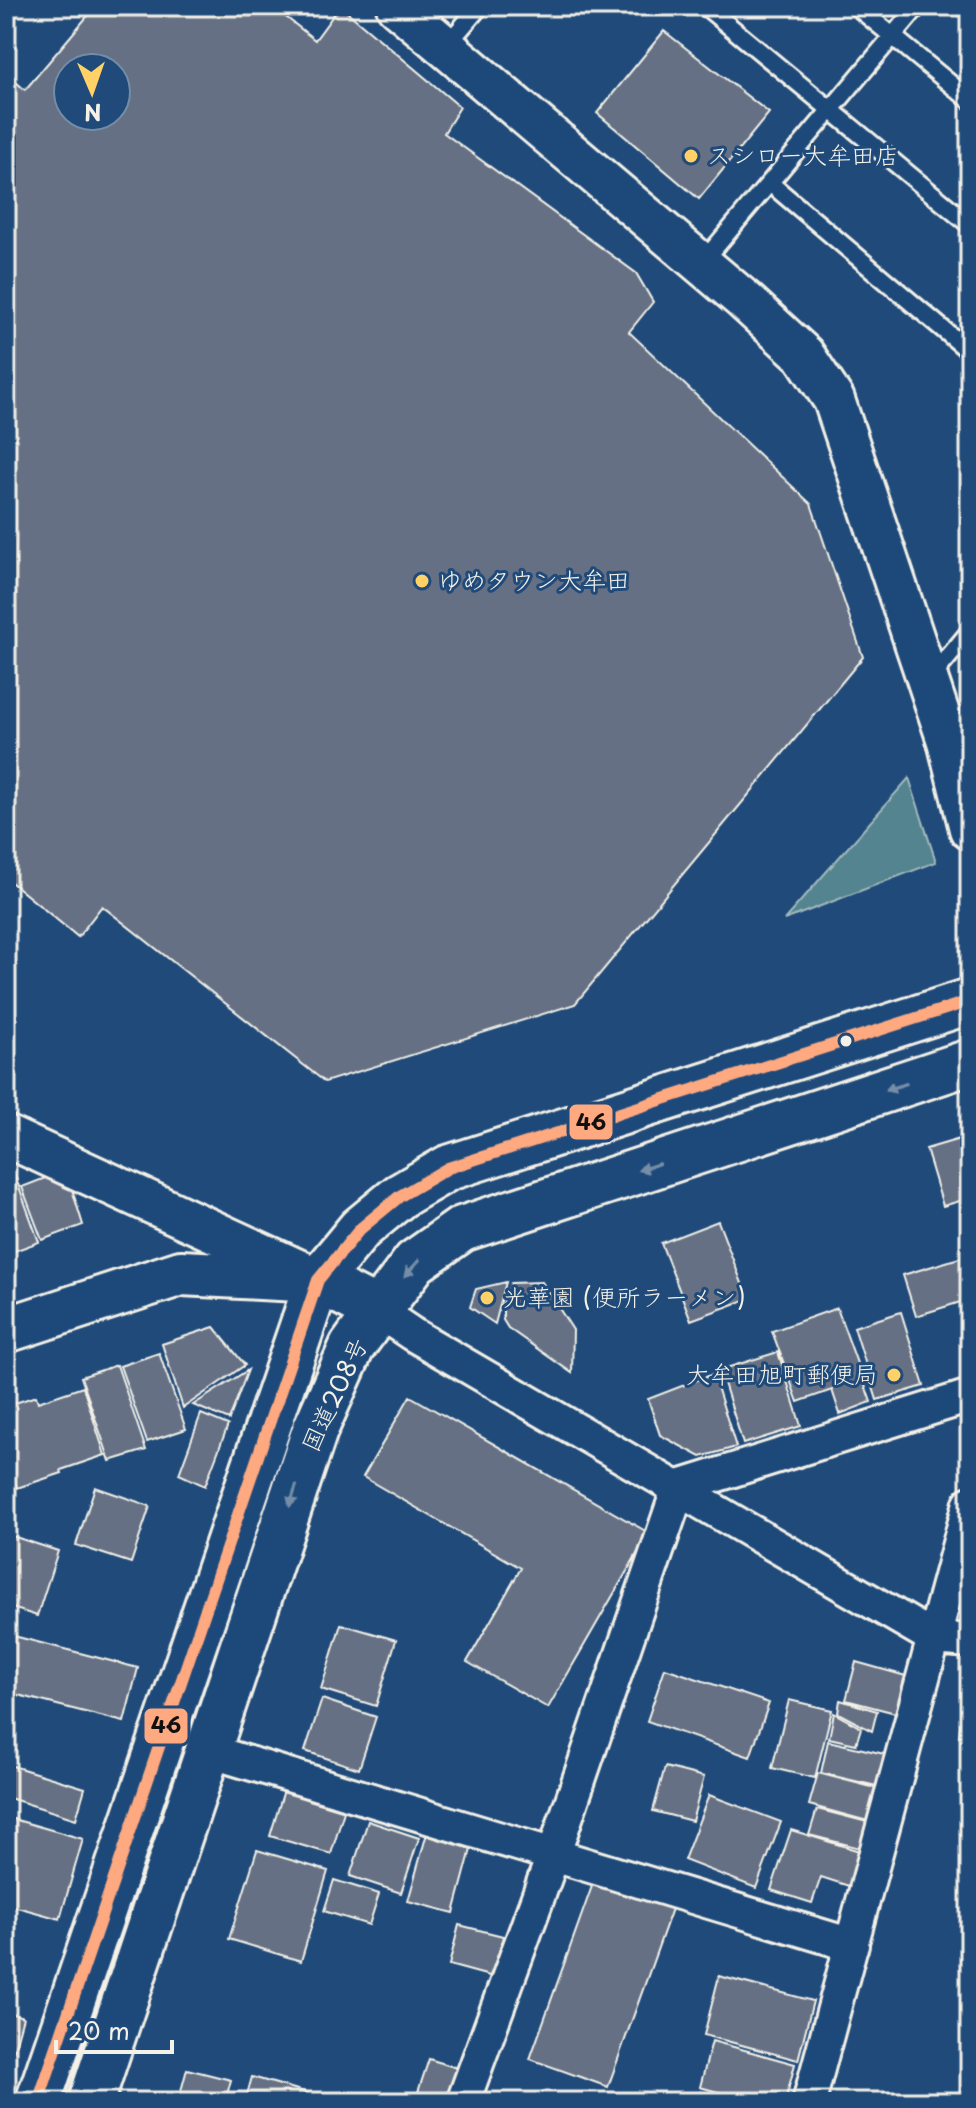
<svg xmlns="http://www.w3.org/2000/svg" width="976" height="2108" viewBox="0 0 976 2108" font-family="'Playpen Sans','Klee One',sans-serif">
  <rect width="100%" height="100%" fill="#1f4a7a"/>
  <filter id="ink" filterUnits="userSpaceOnUse"><feTurbulence type="fractalNoise" baseFrequency=".0125" numOctaves="2"/><feDisplacementMap in="SourceGraphic" scale="16" xChannelSelector="R" yChannelSelector="G"/><feConvolveMatrix kernelMatrix="1 2 1 2 8 2 1 2 1" color-interpolation-filters="sRGB"/></filter>
  <g filter="url(#ink)">
    <!-- green -->
    <path fill="#52848f" stroke="#a3babc" stroke-width="2" d="M909 778 936 862 784 920Z"/>
    <!-- building -->
    <path fill="#657084" stroke="#f4f1e8" stroke-width="2" fill-rule="evenodd" d="M96 6H272L315 40 340 6 460 107 444 133 636 273 653 302 629 332 811 504 863 657 575 1004 325 1082 102 906 78 937 6 878V73L25 90ZM68 68H116V116H68Z
      M664 31 769 113 699 199 597 113Z
      M963 1138 970 1162V1198L943 1206 926 1149Z
      M6 1151 39 1242 6 1254Z
      M53 1175 70 1183 83 1225 42 1240 22 1187Z
      M718 1221 748 1299 691 1320 661 1243Z
      M969 1255 970 1299 916 1316 903 1275Z
      M506 1282 495 1324 470 1307 476 1289Z
      M542 1282 573 1330 572 1373 508 1328 503 1320V1304L511 1283Z
      M837 1308 871 1402 840 1414 832 1390 798 1402 772 1331Z
      M901 1312 924 1386 877 1400 854 1327Z
      M214 1327 245 1365 183 1408 162 1344Z
      M778 1352 801 1426 743 1444 720 1370Z
      M159 1353 186 1429 147 1442 120 1366Z
      M117 1365 146 1450 110 1461 81 1377Z
      M248 1370 229 1420 193 1405Z
      M713 1374 736 1447 701 1457 660 1435 648 1399Z
      M83 1387 105 1455 61 1470 62 1473 17 1488 12 1476 6 1478V1406L36 1396 38 1402Z
      M410 1396 649 1533 548 1708 467 1662 521 1568 363 1477Z
      M201 1414 228 1425 205 1486 179 1474Z
      M95 1487 150 1506 131 1563 76 1545Z
      M6 1534 58 1551 37 1616 6 1606Z
      M341 1624 396 1640 376 1706 321 1689Z
      M6 1634 138 1668 124 1722 6 1692Z
      M856 1662 913 1678 903 1715 846 1700Z
      M665 1668 769 1703 750 1757 647 1721Z
      M970 1677V1737L959 1736 965 1680Z
      M322 1699 376 1717 359 1769 305 1751Z
      M789 1700 832 1710 815 1778 772 1768Z
      M840 1700 877 1711 872 1731 838 1713Z
      M834 1713 861 1728 856 1744 829 1738Z
      M828 1741 893 1756 885 1788 821 1773Z
      M6 1764 85 1788 76 1819 6 1797Z
      M665 1767 704 1777 692 1821 653 1811Z
      M818 1773 883 1790 875 1823 809 1805Z
      M284 1790 345 1808 331 1854 270 1836Z
      M709 1795 781 1822 756 1888 684 1860Z
      M817 1809 875 1824 868 1850 809 1835Z
      M6 1817 83 1839 60 1919 6 1904Z
      M368 1821 419 1838 401 1893 350 1876Z
      M429 1826 474 1838 454 1913 408 1901Z
      M791 1830 866 1853 855 1888 821 1877 812 1903 771 1890Z
      M257 1850 328 1871 301 1961 229 1939Z
      M596 1875 674 1903 608 2087 530 2059Z
      M334 1880 379 1894 369 1925 324 1911Z
      M459 1925 503 1936 493 1977 449 1965Z
      M719 1976 813 2001 798 2060 704 2035Z
      M6 2012 23 2017 6 2078Z
      M712 2041 795 2064 785 2102H754L700 2087Z
      M429 2059 463 2070 453 2102H427L416 2098Z
      M187 2069 231 2080 225 2102H178Z
      M252 2077 340 2102H245Z
      M700 2092 734 2102H697Z"/>
    <g fill="none" stroke-linecap="round" stroke-linejoin="round">
      <!-- service casing -->
      <g stroke="#f4f1e8" stroke-width="22">
        <path id="service" d="M705 6 970 225
          M856 6 970 100
          M445 47 480 6
          M770 183 970 352
          M702 263 918 6
          M930 679 970 631"/>
      </g>
      <!-- minor casing -->
      <g stroke="#f4f1e8" stroke-width="38">
        <path id="minor" d="M378 1311 412 1334 934 1638 970 1641
          M679 1487 970 1396
          M209 1751 852 1945
          M463 2102 553 1856 679 1487
          M809 2102 970 1503"/>
      </g>
      <!-- tertiary casing -->
      <g stroke="#f4f1e8" stroke-width="46">
        <path id="tertiary" d="M397 6 744 300 804 355 834 400 948 741 970 829
          M6 1136 315 1278"/>
      </g>
      <!-- primary casing -->
      <g stroke="#f4f1e8" stroke-width="50">
        <path id="primary" d="M6 1330 181 1273 318 1280 378 1311"/>
      </g>
      <!-- trunk casing -->
      <g stroke="#f4f1e8" stroke-width="50">
        <path id="trunk" d="M38 2102 318 1280 360 1229 400 1196 448 1168 970 1001
          M91 2102 315 1430 352 1347 378 1311 415 1262 462 1229 970 1062"/>
      </g>
      <!-- service -->
      <use href="#service" stroke="#1f4a7a" stroke-width="16"/>
      <!-- minor -->
      <use href="#minor" stroke="#1f4a7a" stroke-width="32"/>
      <!-- tertiary -->
      <use href="#tertiary" stroke="#1f4a7a" stroke-width="40"/>
      <!-- primary -->
      <use href="#primary" stroke="#1f4a7a" stroke-width="44"/>
      <!-- trunk -->
      <use href="#trunk" stroke="#1f4a7a" stroke-width="44"/>
      <!-- bus-1 casing -->
      <g stroke="#1f4a7a" stroke-width="18">
        <path id="bus-1" d="M38 2102 318 1280 360 1229 400 1196 448 1168 970 1001"/>
      </g>
      <!-- bus-1 -->
      <use href="#bus-1" stroke="#ffa980" stroke-width="12"/>
    </g>
    <!-- one-way arrows -->
    <defs><path id="oneway-solid" d="M-6-.8H1V-3.2L6.5 0L1 3.2V.8H-6Z" transform="scale(2)"/></defs>
    <g fill="#748da6">
      <use href="#oneway-solid" transform="translate(896 1087) rotate(162)"/>
      <use href="#oneway-solid" transform="translate(649 1167) rotate(162)"/>
      <use href="#oneway-solid" transform="translate(412 1268) rotate(132)"/>
      <use href="#oneway-solid" transform="translate(293 1496) rotate(108)"/>
    </g>
  </g>
  <!-- markers -->
  <g fill="#ffd166" stroke="#1f4a7a" stroke-width="3">
    <circle cx="691" cy="156" r="8"/>
    <circle cx="422" cy="581" r="8"/>
    <circle cx="487" cy="1298" r="8"/>
    <circle cx="894" cy="1375" r="8"/>
  </g>
  <circle fill="#f4f1e8" stroke="#1f4a7a" stroke-width="3" cx="846" cy="1041" r="7"/>
  <g text-anchor="middle" stroke-width="6" stroke-linejoin="round" paint-order="stroke">
    <!-- poi labels -->
    <g font-size="24" fill="#f4f1e8" stroke="#1f4a7a" text-anchor="start">
      <text x="707" y="164">スシロー大牟田店</text>
      <text x="438" y="589">ゆめタウン大牟田</text>
      <text x="503" y="1306">光華園 (便所ラーメン)</text>
      <text x="878" y="1383" text-anchor="end">大牟田旭町郵便局</text>
    </g>
    <!-- street labels -->
    <g font-size="24" fill="#f4f1e8" stroke="#1f4a7a">
      <text transform="translate(335 1395) rotate(-65)" y="8">国道208号</text>
    </g>
  </g>
  <g stroke="#1f4a7a" stroke-width="3">
    <rect x="568" y="1103" width="46" height="38" rx="8" fill="#ffa980"/>
    <rect x="143" y="1707" width="46" height="38" rx="8" fill="#ffa980"/>
  </g>
  <g font-size="22" text-anchor="middle" font-weight="bold" fill="#111">
    <text x="591" y="1130">46</text>
    <text x="166" y="1733">46</text>
  </g>
  <!-- margin -->
  <rect width="976" height="2108" fill="none" stroke="#1f4a7a" stroke-width="32"/>
  <rect x="16" y="16" width="944" height="2076" fill="none" stroke="#f4f1e8" stroke-width="3" filter="url(#ink)"/>
  <!-- north arrow -->
  <g transform="translate(92 92) rotate(178)"><circle r="38" fill="#1f4a7a" stroke="#748da6" stroke-width="2"/>
  <path d="M0-6L14 30L0 20L-14 30Z" fill="#ffd166"/>
  <text y="-12" font-size="22" font-weight="bold" text-anchor="middle" fill="#f4f1e8">N</text>
  </g>
  <!-- scale -->
  <path d="M56 2040v12h116v-12" fill="none" stroke="#f4f1e8" stroke-width="4"/>
  <text x="68" y="2040" font-size="24" fill="#f4f1e8" stroke="#1f4a7a" stroke-width="6" paint-order="stroke">20 m</text>
</svg>
